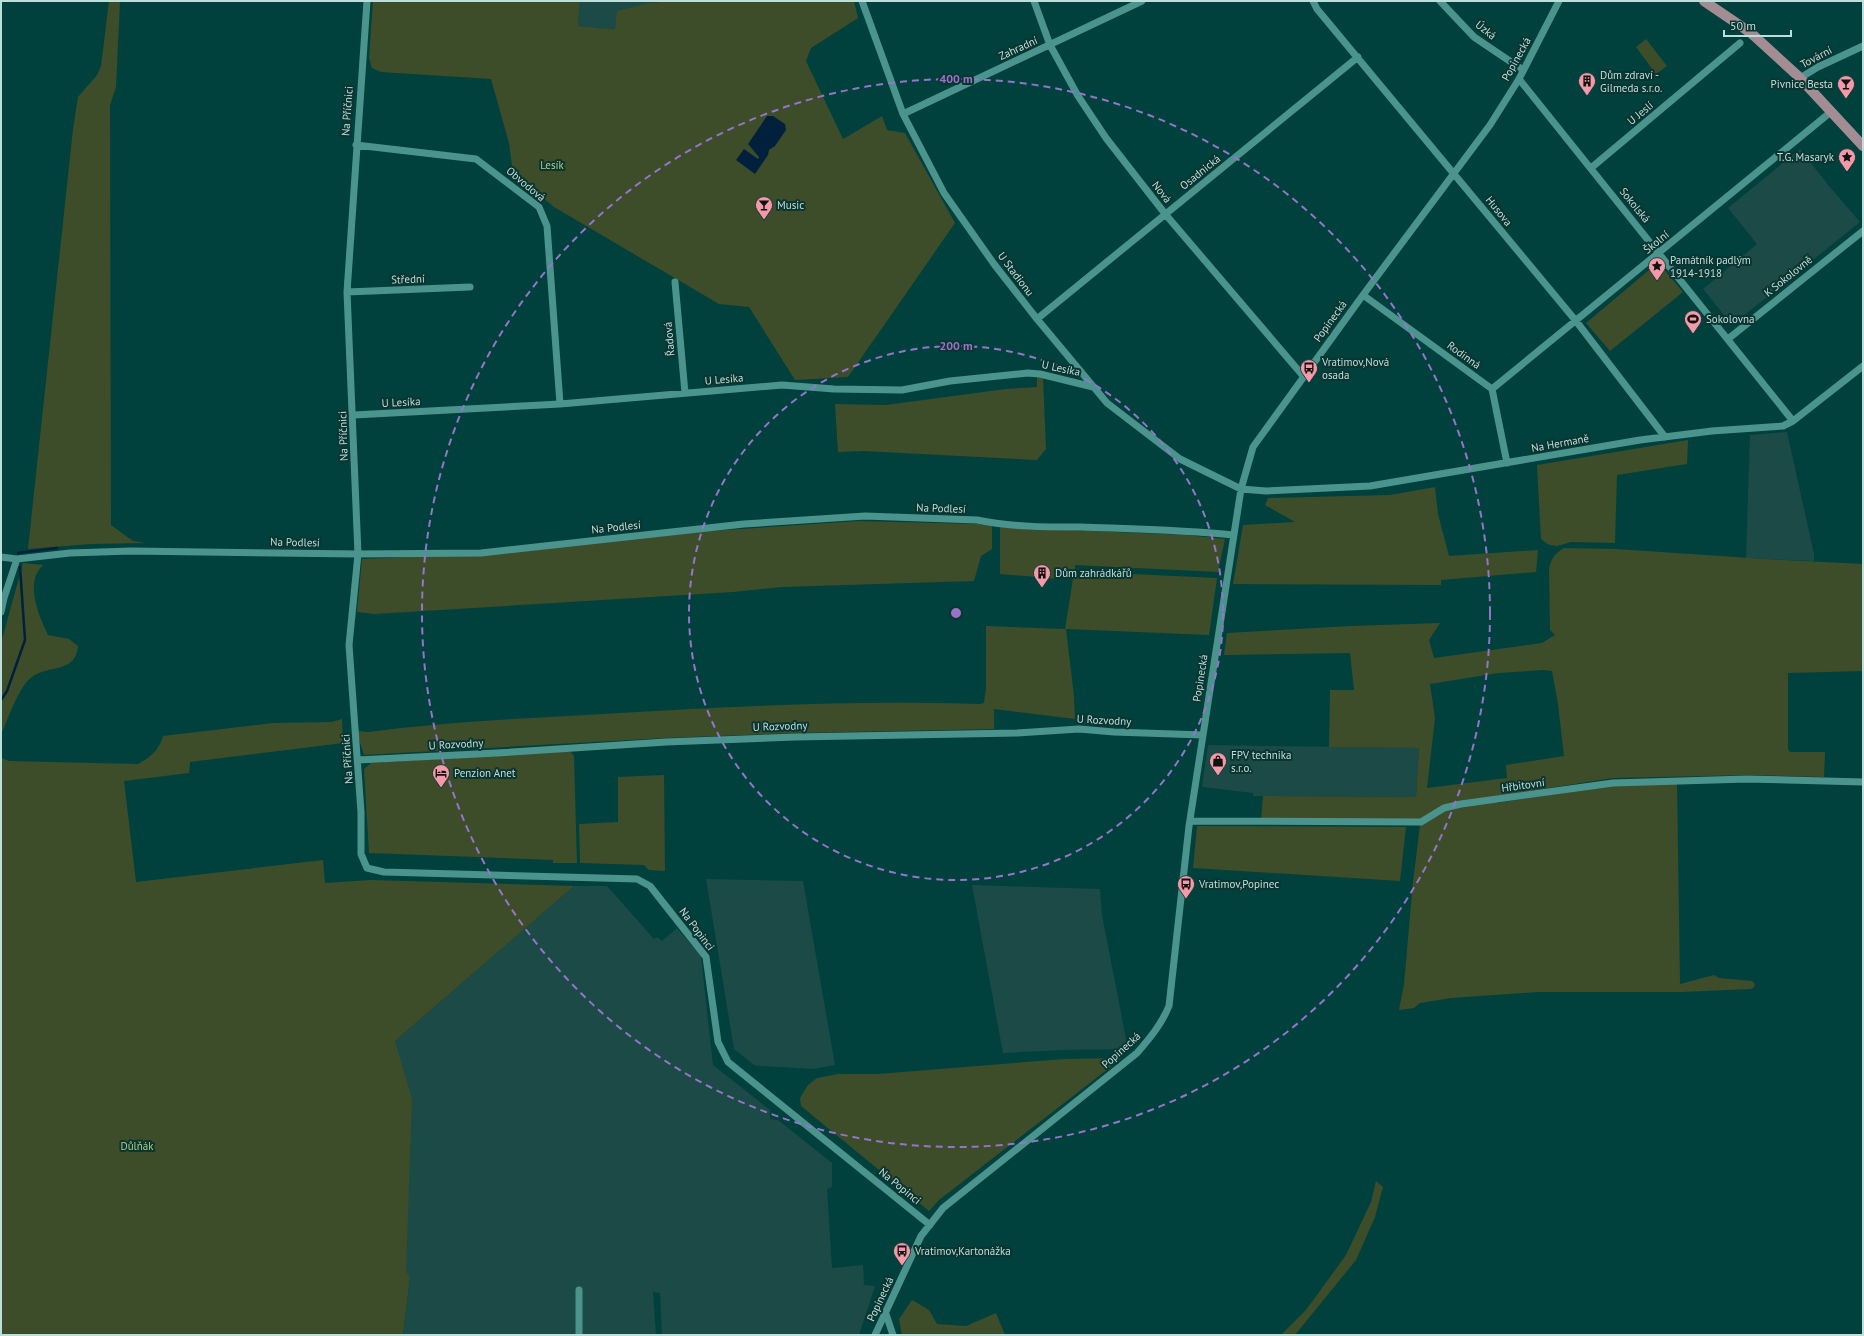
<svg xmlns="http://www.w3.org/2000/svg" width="1864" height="1336" viewBox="0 0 1864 1336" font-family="'PT Sans',sans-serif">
  <rect width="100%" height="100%" fill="#00413d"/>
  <!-- built -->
  <path fill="#1c4a47" d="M580 1H673L649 3 616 29 578 26Z
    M1800 149 1829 186 1860 222 1737 321H1729L1703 289 1757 244 1728 208Z
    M1787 432 1814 554V561L1746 558 1750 435Z
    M1208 745 1419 748 1416 797 1253 796V793L1202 787Z
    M706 879 803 881 835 1065 813 1069 760 1066 754 1065 734 1049Z
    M972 885 1100 889 1102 915 1128 1049 1063 1050 1003 1053Z
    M574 886H607L654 939 657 937 662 941 677 928 701 956 713 1065 770 1110V1119L778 1120 832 1163V1187L827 1189 832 1268 863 1265 864 1285 875 1286 859 1335H662L660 1293 653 1292 656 1335H403L410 1278 406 1271 395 1041Z"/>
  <!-- green -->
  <path fill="#3d4d2a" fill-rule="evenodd" d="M109 1H120L116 87 110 105 111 525 133 541 145 543 91 544 28 549 73 129 78 97 97 75 101 66Z
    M373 1H580L578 26 615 29 617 11 649 3 673 1H854L858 18 811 48 806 61 843 139 882 116 887 130 905 133 955 223 848 377 795 380 749 307 719 304 554 207 513 173 509 143 491 79 381 72 372 68 369 58Z
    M1646 39 1667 66 1656 74 1636 47Z
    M1655 265 1662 267 1683 292 1610 351 1586 323Z
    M1037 377H1043L1046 449 1037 460 863 451 838 452 835 404 886 405 1006 389 1037 387Z
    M1688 440 1687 464 1617 475 1615 543 1571 542 1557 546 1549 545 1541 539 1537 465Z
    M1435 487 1438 514 1449 556 1538 550 1536 572 1441 580V585L1233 584 1243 525 1295 522 1265 505 1268 498 1390 495Z
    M859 521 978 524 992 526V549L981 556 974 581 781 587 733 592 375 614 357 612 362 559 478 554 710 531Z
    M1000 527 1186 535 1225 539 1218 572 1075 565V571L1059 579 1000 574Z
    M1564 548 1616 549 1765 559 1863 564V671L1788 673V749L1790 752H1825L1824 777 1749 775 1613 778 1496 796 1497 803 1614 785 1677 784 1680 984 1714 975 1719 978 1752 981 1755 984 1754 987 1751 989 1681 992H1538L1451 998 1420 1003 1414 1008 1399 1010 1404 984 1413 882 1420 825 1261 820 1263 796 1416 797 1419 748 1329 747 1330 690H1354L1350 653 1224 655 1227 633 1351 626 1440 623 1429 640 1434 658 1542 643 1555 635 1550 630 1549 569C1551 559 1555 553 1564 548ZM1543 670 1552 671 1558 704 1564 756 1506 765 1507 778 1427 788 1435 718 1430 684 1498 673Z
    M23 563 43 565C24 583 39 616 48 635L69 639 78 646C76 673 50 665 33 676 19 685 8 719 1 735V643Z
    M1089 572 1217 578 1209 635 1066 629 1074 696 1075 719 994 709V729L795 733 665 738 364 755 357 733 359 731 368 732C452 721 536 718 620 713 739 706 860 700 980 704L984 703 986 688V626L1065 629 1073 579Z
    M342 719 343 743 190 762 189 773 124 781 136 882 323 860 325 883 371 880 574 886 395 1041 412 1099 406 1271 410 1277 403 1335H1V758L9 761 138 764C151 757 159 750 163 736L274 723 332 722Z
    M570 751 574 756 577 863H553V860L369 853 364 769 371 763Z
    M664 775 665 871 649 870 644 865 580 863 579 824 618 822V777Z
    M1197 826 1406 827 1400 881 1193 868Z
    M1122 1058 939 1200 929 1211 801 1106 800 1098 808 1085 817 1078 838 1074H878L1064 1059Z
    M1376 1181 1383 1187 1375 1217 1356 1260 1295 1335H1281L1306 1310 1346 1255 1371 1202Z
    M912 1300 929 1310 937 1324 966 1326 996 1313 1005 1335H902L899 1319Z"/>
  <!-- water -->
  <path fill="#00203c" d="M767 116H773L785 124 786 130 775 146 769 150 768 155 755 174 736 160 744 149 758 159 759 157 748 144Z"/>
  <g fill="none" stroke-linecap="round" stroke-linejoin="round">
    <!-- stream -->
    <path stroke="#00203c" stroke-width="2.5" d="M18 553 57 548
      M1 700 7 691 25 640 20 567"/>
    <!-- minor -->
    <path stroke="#4b948e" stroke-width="7" d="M367 1 347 292 358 554 349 645 361 812V854L367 868 384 872 637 879 650 886 706 957 718 1042 728 1062 930 1225
      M862 1 903 114 944 193 994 264 1037 319 1107 403 1180 459 1241 489 1266 491 1370 486 1640 440 1712 431 1783 426 1793 421 1863 366
      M1034 1 1050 45 1078 96 1106 138 1166 215 1304 377
      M1313 1 1317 9 1576 321 1665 437
      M1440 1 1474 37 1523 70
      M1800 78 1818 67 1863 46
      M1519 79 1793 421
      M903 114 1142 1
      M356 145 476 159 539 207 547 226 560 404
      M1591 168 1740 43
      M675 282 685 393
      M347 292 470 287
      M1363 295 1492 389 1507 463
      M1037 319 1358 57
      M1728 339 1863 231
      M1492 389 1832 111
      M354 415 560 404 782 385 834 389 902 390 950 381 1028 373 1040 374 1093 387
      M1 557 17 559 70 553 131 551 358 554 481 553 744 524 865 516 977 520C1011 527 1046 527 1081 527 1132 529 1183 530 1234 535
      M1 612 4 598 17 559
      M358 760 497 753 666 742 795 737 1017 733 1079 729 1114 732 1203 735
      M1190 821 1421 822 1444 808 1461 804 1613 783 1747 779 1863 782
      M579 1290V1335
      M886 1314 893 1335
      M875 1335 921 1236 943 1208 1137 1053C1150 1038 1161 1025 1169 1006L1189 826 1241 489 1253 447 1363 295 1490 125 1519 79 1559 1"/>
    <!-- major -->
    <path stroke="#a48c93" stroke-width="10" d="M1704 1 1751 33 1798 76 1863 146"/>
  </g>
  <!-- distance rings -->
  <g fill="none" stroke="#9574ca" stroke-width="2" stroke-dasharray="7 5">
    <circle cx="956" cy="613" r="267"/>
    <circle cx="956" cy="613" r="534"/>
  </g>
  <!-- icons -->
  <defs>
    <g id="building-pin" transform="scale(0.9)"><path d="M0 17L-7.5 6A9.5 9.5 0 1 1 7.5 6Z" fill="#f39aaa" stroke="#0c3431"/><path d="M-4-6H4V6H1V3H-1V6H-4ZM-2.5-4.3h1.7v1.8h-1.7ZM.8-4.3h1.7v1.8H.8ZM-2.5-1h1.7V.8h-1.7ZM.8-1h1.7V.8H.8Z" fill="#111"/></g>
    <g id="bar-pin" transform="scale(0.9)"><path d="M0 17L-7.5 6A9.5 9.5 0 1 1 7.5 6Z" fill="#f39aaa" stroke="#0c3431"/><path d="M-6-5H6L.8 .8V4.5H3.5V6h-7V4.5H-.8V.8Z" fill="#111"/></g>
    <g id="sight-pin" transform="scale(0.9)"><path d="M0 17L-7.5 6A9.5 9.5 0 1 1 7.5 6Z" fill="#f39aaa" stroke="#0c3431"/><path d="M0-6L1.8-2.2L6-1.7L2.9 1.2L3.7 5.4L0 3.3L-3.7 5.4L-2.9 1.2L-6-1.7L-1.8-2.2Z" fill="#111"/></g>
    <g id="stadium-pin" transform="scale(0.9)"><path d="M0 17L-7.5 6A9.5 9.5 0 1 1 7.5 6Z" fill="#f39aaa" stroke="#0c3431"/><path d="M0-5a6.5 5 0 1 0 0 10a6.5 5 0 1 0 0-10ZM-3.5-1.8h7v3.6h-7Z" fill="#111"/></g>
    <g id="bus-pin" transform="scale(0.9)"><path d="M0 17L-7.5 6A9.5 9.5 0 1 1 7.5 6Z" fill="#f39aaa" stroke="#0c3431"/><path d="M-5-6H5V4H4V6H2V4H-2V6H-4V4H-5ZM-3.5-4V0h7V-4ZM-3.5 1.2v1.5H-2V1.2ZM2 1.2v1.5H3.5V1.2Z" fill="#111"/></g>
    <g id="shop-pin" transform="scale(0.9)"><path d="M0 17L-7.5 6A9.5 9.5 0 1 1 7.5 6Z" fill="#f39aaa" stroke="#0c3431"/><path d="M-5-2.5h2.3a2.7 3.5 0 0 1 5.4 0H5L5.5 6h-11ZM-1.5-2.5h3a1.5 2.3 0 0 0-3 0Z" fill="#111"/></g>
    <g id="hotel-pin" transform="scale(0.9)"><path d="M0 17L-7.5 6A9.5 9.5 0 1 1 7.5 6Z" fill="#f39aaa" stroke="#0c3431"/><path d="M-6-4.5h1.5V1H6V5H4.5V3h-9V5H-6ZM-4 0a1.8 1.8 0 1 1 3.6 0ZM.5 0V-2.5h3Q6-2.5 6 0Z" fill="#111"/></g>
  </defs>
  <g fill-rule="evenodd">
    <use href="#building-pin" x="1587" y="81"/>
    <use href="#bar-pin" x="1846" y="84"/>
    <use href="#sight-pin" x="1847" y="157"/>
    <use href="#bar-pin" x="764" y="205"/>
    <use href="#sight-pin" x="1657" y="266"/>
    <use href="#stadium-pin" x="1693" y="319"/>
    <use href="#bus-pin" x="1309" y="368"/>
    <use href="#building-pin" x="1042" y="573"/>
    <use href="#shop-pin" x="1218" y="761"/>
    <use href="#hotel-pin" x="441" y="773"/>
    <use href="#bus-pin" x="1186" y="884"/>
    <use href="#bus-pin" x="902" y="1251"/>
  </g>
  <g text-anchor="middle" stroke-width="4" stroke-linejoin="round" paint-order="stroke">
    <!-- street labels -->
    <g font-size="11" fill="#bcdfdb" stroke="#0c3431">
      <text transform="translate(1486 30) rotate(39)" y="4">Úzká</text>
      <text transform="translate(1018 48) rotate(-25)" y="4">Zahradní</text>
      <text transform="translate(1816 57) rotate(-28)" y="4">Tovární</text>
      <text transform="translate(1516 59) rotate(-61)" y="4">Popinecká</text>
      <text transform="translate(347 111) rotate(-86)" y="4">Na Příčnici</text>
      <text transform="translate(1640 113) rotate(-40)" y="4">U Jeslí</text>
      <text transform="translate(1200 172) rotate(-39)" y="4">Osadnická</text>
      <text transform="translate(526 184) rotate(40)" y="4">Obvodová</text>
      <text transform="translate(1162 192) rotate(52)" y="4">Nová</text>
      <text transform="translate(1635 205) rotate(51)" y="4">Sokolská</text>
      <text transform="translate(1499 211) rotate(51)" y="4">Husova</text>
      <text transform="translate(1656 242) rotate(-39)" y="4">Školní</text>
      <text transform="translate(1016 274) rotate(53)" y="4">U Stadionu</text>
      <text transform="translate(1788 276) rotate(-39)" y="4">K Sokolovně</text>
      <text transform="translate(408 279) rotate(-2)" y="4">Střední</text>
      <text transform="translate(1330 321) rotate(-54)" y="4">Popinecká</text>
      <text transform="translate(669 339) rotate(-95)" y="4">Řadová</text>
      <text transform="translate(1464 355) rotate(36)" y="4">Rodinná</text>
      <text transform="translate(1061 368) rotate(12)" y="4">U Lesíka</text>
      <text transform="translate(724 379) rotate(-5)" y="4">U Lesíka</text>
      <text transform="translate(401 402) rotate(-3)" y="4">U Lesíka</text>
      <text transform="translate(343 436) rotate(-92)" y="4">Na Příčnici</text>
      <text transform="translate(1560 443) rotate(-10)" y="4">Na Hermaně</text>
      <text transform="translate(941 508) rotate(2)" y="4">Na Podlesí</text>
      <text transform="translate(616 527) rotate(-6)" y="4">Na Podlesí</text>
      <text transform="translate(295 542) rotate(1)" y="4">Na Podlesí</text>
      <text transform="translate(1200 678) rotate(-81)" y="4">Popinecká</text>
      <text transform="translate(1104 720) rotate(3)" y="4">U Rozvodny</text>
      <text transform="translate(780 726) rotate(-2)" y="4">U Rozvodny</text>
      <text transform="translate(456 744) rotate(-3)" y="4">U Rozvodny</text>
      <text transform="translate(347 759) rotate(-94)" y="4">Na Příčnici</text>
      <text transform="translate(1523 785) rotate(-8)" y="4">Hřbitovní</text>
      <text transform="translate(697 929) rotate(53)" y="4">Na Popinci</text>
      <text transform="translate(1121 1050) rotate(-42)" y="4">Popinecká</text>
      <text transform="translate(900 1186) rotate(39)" y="4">Na Popinci</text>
      <text transform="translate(880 1299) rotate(-65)" y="4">Popinecká</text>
    </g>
    <!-- poi labels -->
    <g font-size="11" fill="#bcdfdb" stroke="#0c3431" text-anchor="start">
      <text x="1600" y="79">Dům zdraví -<tspan x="1600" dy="13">Gilmeda s.r.o.</tspan></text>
      <text x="1833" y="88" text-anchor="end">Pivnice Besta</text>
      <text x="1834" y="161" text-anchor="end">T.G. Masaryk</text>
      <text x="777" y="209">Music</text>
      <text x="1670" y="264">Památník padlým<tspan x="1670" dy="13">1914-1918</tspan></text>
      <text x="1706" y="323">Sokolovna</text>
      <text x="1322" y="366">Vratimov,Nová<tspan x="1322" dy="13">osada</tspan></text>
      <text x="1055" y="577">Dům zahrádkářů</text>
      <text x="1231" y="759">FPV technika<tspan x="1231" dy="13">s.r.o.</tspan></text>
      <text x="454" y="777">Penzion Anet</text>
      <text x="1199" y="888">Vratimov,Popinec</text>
      <text x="915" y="1255">Vratimov,Kartonážka</text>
    </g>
    <!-- park labels -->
    <g font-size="11" fill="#aace7d" stroke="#0c3431">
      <text x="552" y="169">Lesík</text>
      <text x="137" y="1150">Důlňák</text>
    </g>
  </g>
  <circle cx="956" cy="613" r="6" fill="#9574ca" stroke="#0c3431" stroke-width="2"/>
  <g font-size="12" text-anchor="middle" font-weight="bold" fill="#9574ca" stroke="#0c3431" stroke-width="4" stroke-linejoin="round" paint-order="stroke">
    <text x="956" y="83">400 m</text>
    <text x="956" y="350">200 m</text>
  </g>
  <!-- border -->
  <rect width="1864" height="1336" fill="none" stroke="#bcdfdb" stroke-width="4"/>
  <!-- scale -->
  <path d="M1724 30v6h67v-6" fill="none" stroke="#bcdfdb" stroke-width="2"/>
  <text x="1730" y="30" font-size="12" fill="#bcdfdb" stroke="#0c3431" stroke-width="3" paint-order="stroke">50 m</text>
</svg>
